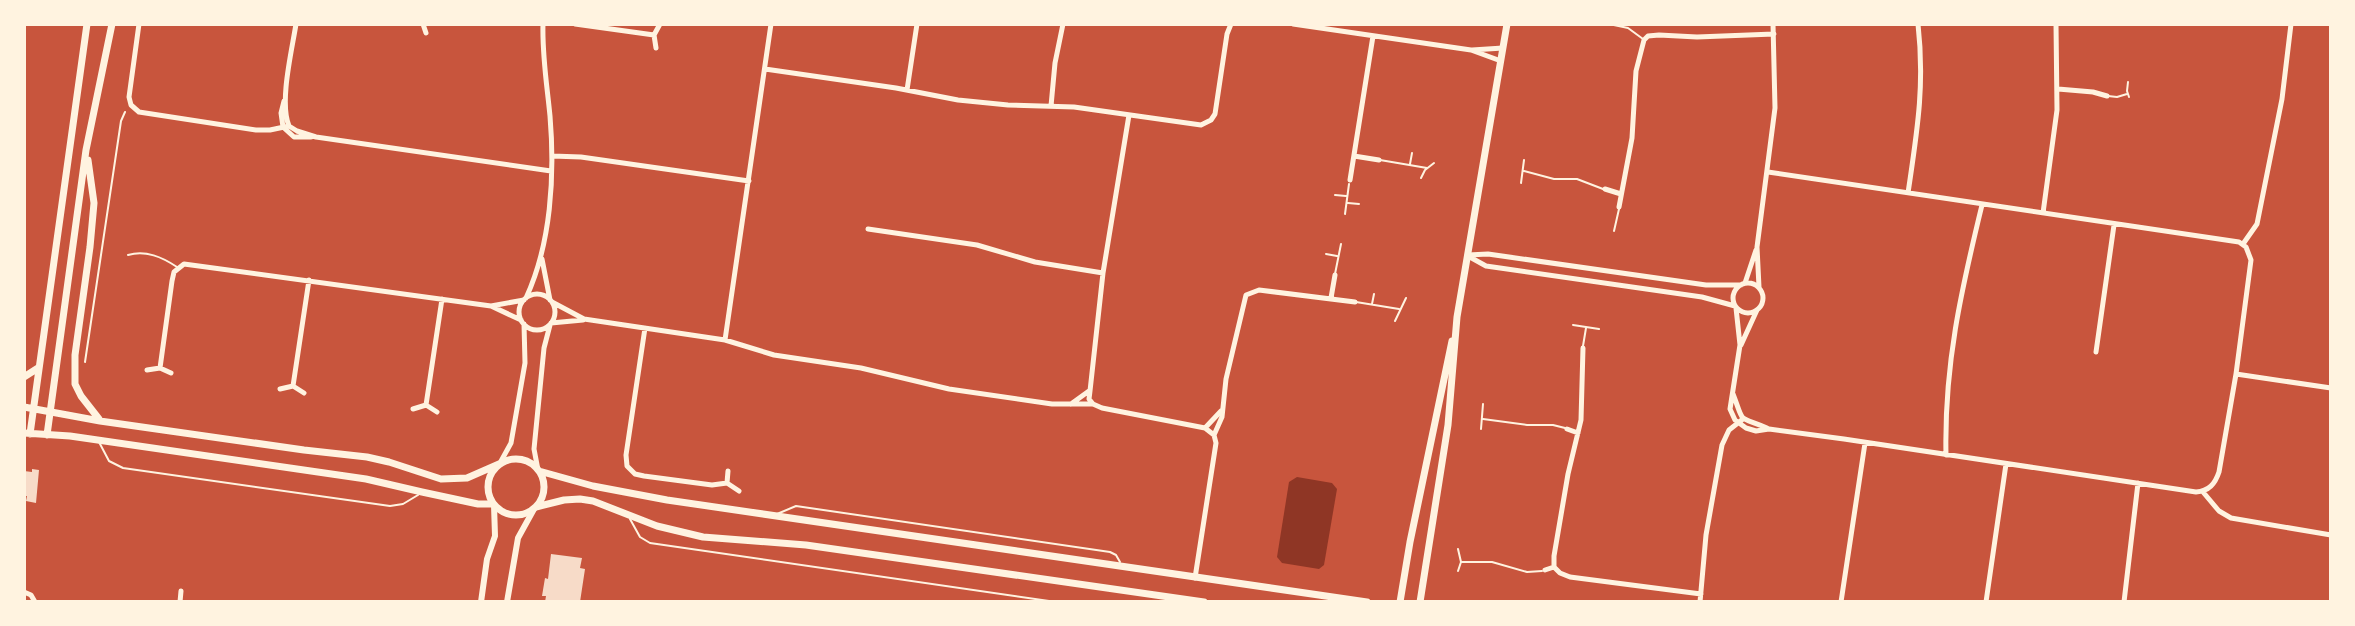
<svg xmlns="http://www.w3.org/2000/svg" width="2355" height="626" viewBox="0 0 2355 626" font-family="'DM Sans',sans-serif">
  <rect width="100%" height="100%" fill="#c8553d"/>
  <!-- water -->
  <path fill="#8f3625" d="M1297 477 1332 483 1337 489 1324 565 1319 569 1282 563 1277 557 1289 482Z"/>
  <!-- building -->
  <path fill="#f7dbc8" d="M32 469 39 470 36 503 26 501 27 496H24V471L32 472Z
    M551 554 582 558 580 568 585 569 580 602H545L546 596H542L545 578 548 579Z"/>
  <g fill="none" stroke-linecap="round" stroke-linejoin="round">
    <!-- path -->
    <path stroke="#fff3e0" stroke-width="2" d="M85 362 121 121 125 112"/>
    <!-- service -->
    <path stroke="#fff3e0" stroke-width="2" d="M1609 24 1628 28 1643 39
      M2128 82 2127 91 2129 97
      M2108 96 2117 97 2127 94
      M1380 160 1427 168
      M1410 164 1412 153
      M1524 171 1554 179H1577L1603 189
      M1421 178 1425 170 1434 163
      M1521 183 1524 160
      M1335 195 1346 196
      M1348 203 1359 204
      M1345 214 1349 184
      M1614 231 1619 209
      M1326 254 1337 256
      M128 255C146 250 162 257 177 267
      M1335 274 1341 244
      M1356 302 1399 309
      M1372 304 1374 294
      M1395 321 1406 298
      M1573 325 1599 329
      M1583 346 1586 328
      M1483 419 1527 425H1553L1565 428
      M1481 429 1483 404
      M99 442 109 461 123 468 390 506 403 504 418 495
      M777 514 796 506 1110 552 1116 555 1120 562
      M630 519 640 537 650 543 1056 602
      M1458 549 1461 562 1458 571
      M1461 562H1492L1527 572 1542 571"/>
    <!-- minor -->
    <path stroke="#fff3e0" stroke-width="5" d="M139 24 129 97 131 105 139 112 256 130H270L289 126
      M423 24 426 33
      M575 24 654 35
      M1293 24 1471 50 1501 61
      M656 48 654 35 660 24
      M1472 50 1503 48
      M765 69 896 88 958 100 1008 105 1074 107 1201 125 1211 120 1215 114 1227 34 1231 24
      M2058 89 2093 92 2107 96
      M907 90 917 24
      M1051 106 1055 63 1063 24
      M289 126 297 131 316 137 551 171
      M289 126C279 102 292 50 296 24
      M283 127 281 113 284 101
      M283 127 294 137H311
      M552 156 581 157 749 181
      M1354 156 1379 160
      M1768 172 2239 242 2246 247 2251 260 2236 374
      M1350 180 1373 36
      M1605 189 1621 194
      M1908 193C1917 132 1925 86 1918 24
      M1619 207 1632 138 1636 71 1644 40 1648 36 1659 35 1697 37 1774 34
      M2043 213 2057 110 2056 24
      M868 229 977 245 1035 262 1103 273
      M2243 244 2257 224 2282 99 2291 24
      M1468 255 1488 254 1706 285H1741
      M1468 256 1486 266 1500 268 1702 297 1735 306
      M542 259 550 300
      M1733 298a15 15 0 1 1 30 0a15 15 0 1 1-30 0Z
      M1745 283 1756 250
      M1759 287 1757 247 1775 108 1773 24
      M519 312a18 18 0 1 1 36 0a18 18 0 1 1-36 0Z
      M526 298C551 244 555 176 550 116 547 85 542 55 543 24
      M1331 298 1335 275
      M552 302 584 319 725 340 774 355 861 368 949 389 1052 404H1093L1102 408 1205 428 1214 435 1216 443 1195 578
      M491 306 521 320
      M1736 308 1740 345 1730 409 1735 420 1746 428 1756 431 1769 429 1844 439 2196 492C2209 491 2215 484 2219 472L2236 374 2331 388
      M551 323 583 320
      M645 328 626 455 627 466 635 474 644 476 712 485 727 483
      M725 340 771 24
      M1741 345 1757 310
      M2096 352 2114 225
      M160 368 172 281 174 272 184 264 491 306 524 300
      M147 370 160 368 171 373
      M293 386 309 280
      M280 389 293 386 304 393
      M1733 394C1745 425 1736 415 1767 428
      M1071 404 1089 391
      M1093 404 1089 399 1090 391 1103 273 1129 115
      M426 405 442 299
      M413 409 426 405 437 412
      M1205 428 1221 411
      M1567 429 1578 433
      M1214 435 1222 417 1226 379 1246 295 1259 290 1355 302
      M1946 455C1944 366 1961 291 1982 205
      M500 463 511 443 525 363 524 324
      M538 470 534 449 544 348 550 325
      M728 471 727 483 739 491
      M2203 492 2219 511 2231 518 2331 535
      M1554 567V556L1568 474 1581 420 1583 348
      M1545 570 1554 567 1560 573 1570 577 1701 594
      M24 592 31 595 35 602
      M180 602 181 591
      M1700 602 1706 535 1722 445 1729 430 1743 419
      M1841 602 1865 443
      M1986 602 2006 464
      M2124 602 2138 483"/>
    <!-- tertiary -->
    <path stroke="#fff3e0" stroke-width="6" d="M481 602 487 559 495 536 494 505
      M507 602 518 538 534 509"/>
    <!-- secondary -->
    <path stroke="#fff3e0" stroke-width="7" d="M88 160 94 203 90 247 75 355V384L81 396 99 419
      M24 377 38 368
      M24 407 100 421 304 450 367 457 389 462 441 479 467 478 499 464
      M24 433 70 436 366 479 422 492 478 504H493
      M30 434 87 24
      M47 435 86 150 112 24
      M488 487a28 28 0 1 1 56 0a28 28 0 1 1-56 0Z
      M539 471 593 486 667 500 1367 602
      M536 507 564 500 580 499 593 501 657 526 703 537 806 545 1204 602
      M1400 602 1410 542 1452 341
      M1420 602 1448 425 1457 317 1507 24"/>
  </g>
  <!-- border -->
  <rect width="2355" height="626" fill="none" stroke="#fff3e0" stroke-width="52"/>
</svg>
